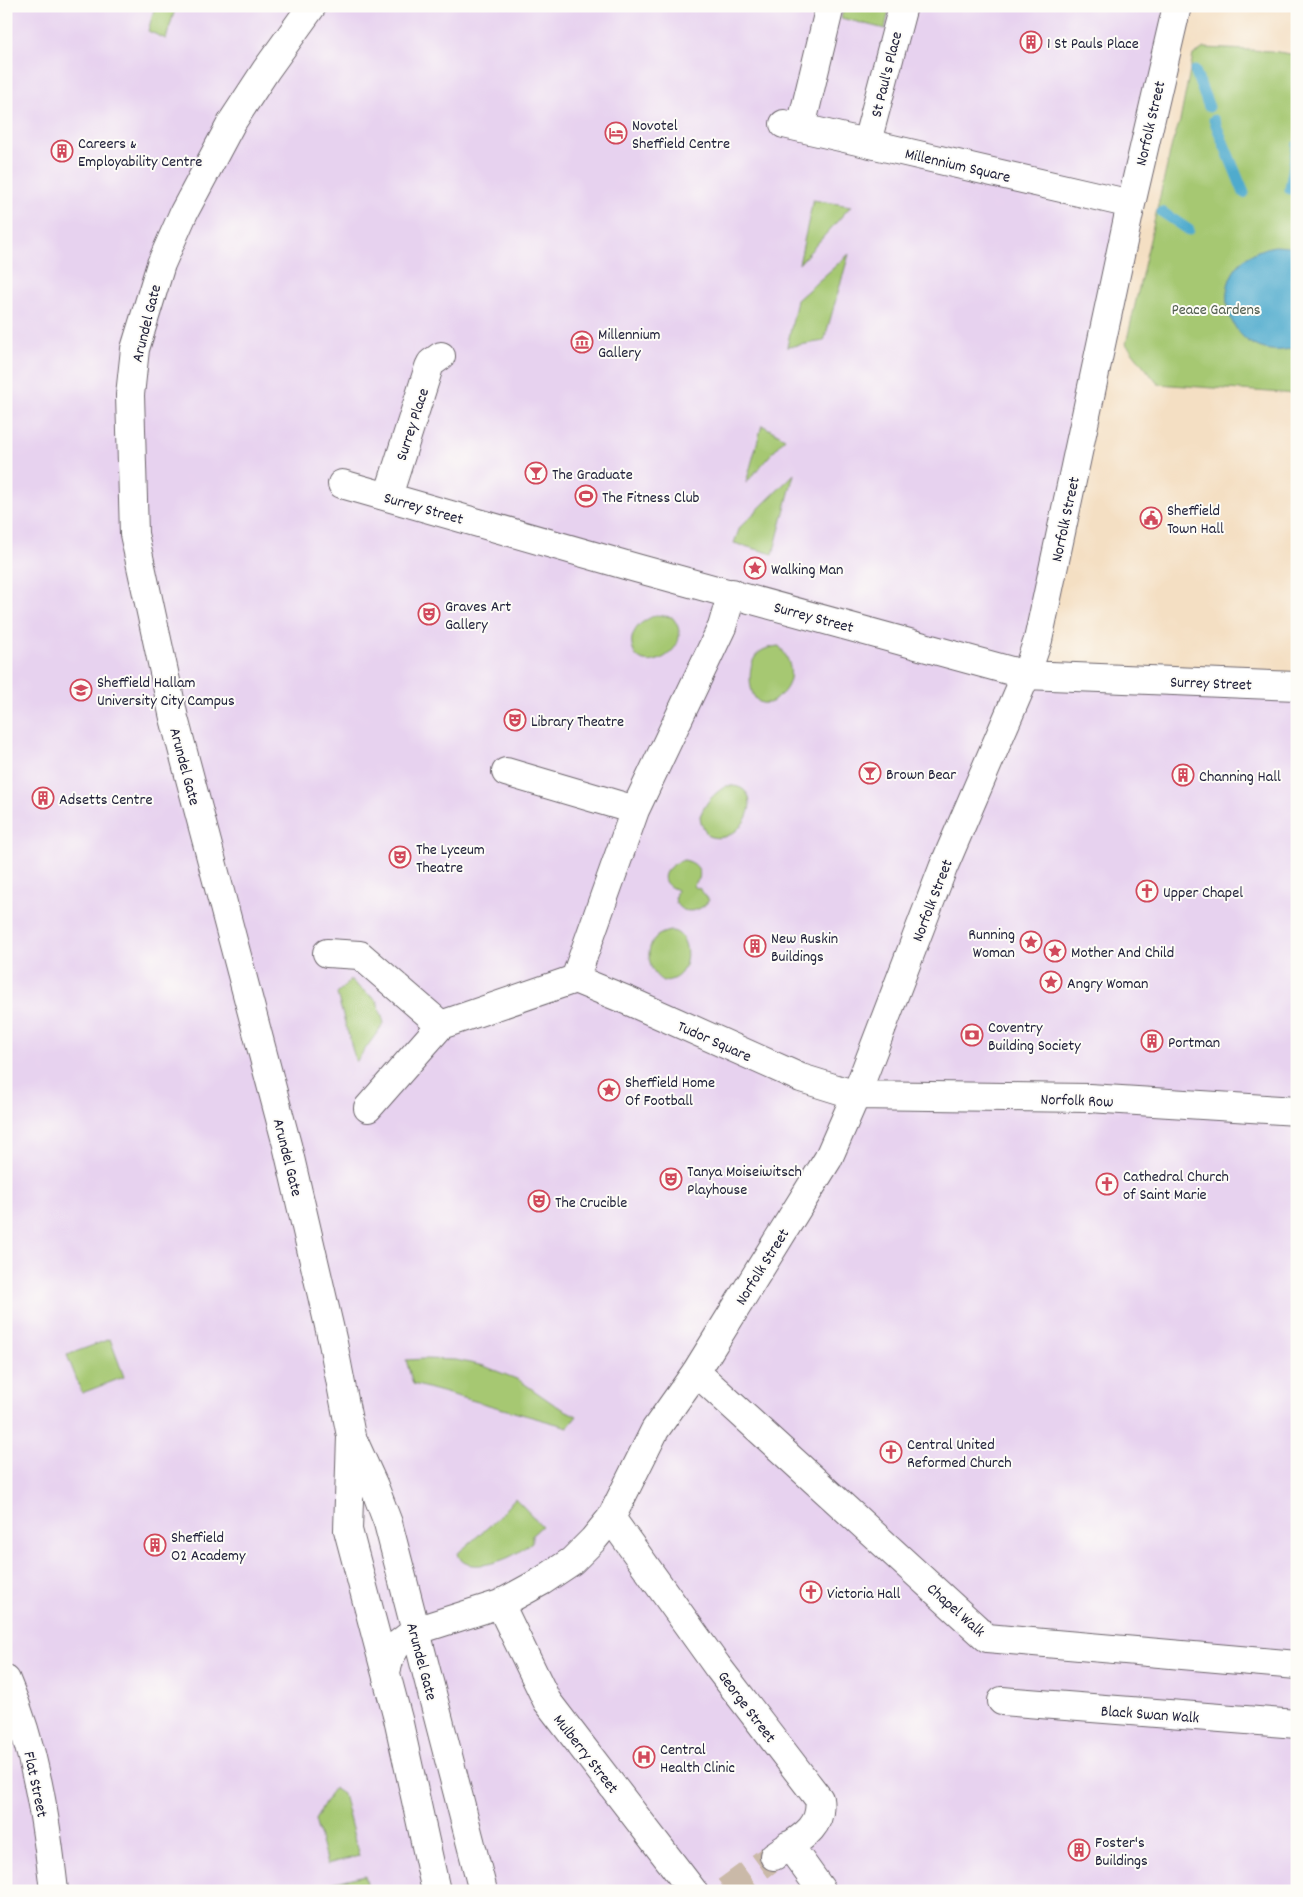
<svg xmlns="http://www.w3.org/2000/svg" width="1303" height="1897" viewBox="0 0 1303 1897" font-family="Dekko,sans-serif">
  <rect width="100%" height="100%" fill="#fdfcf7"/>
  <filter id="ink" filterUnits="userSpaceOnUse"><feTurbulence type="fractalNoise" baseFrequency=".02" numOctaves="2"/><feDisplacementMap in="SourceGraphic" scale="10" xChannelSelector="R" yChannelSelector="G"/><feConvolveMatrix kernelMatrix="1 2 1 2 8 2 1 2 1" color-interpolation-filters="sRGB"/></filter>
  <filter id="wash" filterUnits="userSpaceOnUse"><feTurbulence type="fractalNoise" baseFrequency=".0096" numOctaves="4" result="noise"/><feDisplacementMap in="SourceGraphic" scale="20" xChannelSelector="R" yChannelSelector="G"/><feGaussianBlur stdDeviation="1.12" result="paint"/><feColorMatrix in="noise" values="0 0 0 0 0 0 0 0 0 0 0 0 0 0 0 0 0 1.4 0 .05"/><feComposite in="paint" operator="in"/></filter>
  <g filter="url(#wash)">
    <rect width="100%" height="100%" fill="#f4dfc3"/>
    <!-- built -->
    <path fill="#e7d2ef" d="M6 6H1177L1026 674 1297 686V1891H6Z"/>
    <!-- green -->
    <path fill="#a6c872" stroke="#647556" d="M155 6H176L166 39 148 31Z
      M844 6H890L885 29 841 18Z
      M1204 48 1271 51 1297 55V394L1158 384 1126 344 1172 144 1180 121 1193 55Z
      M813 200 851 206 799 264Z
      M849 254 824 341 787 347 797 300Z
      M762 425 785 438 746 483Z
      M794 474 773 554 734 543 740 527Z
      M656 615 672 617C699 648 642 679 633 650 632 646 631 642 632 638 635 625 645 620 656 615Z
      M779 646C793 661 796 684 778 697 776 699 772 703 768 703 749 707 748 675 752 664 755 651 767 647 779 646Z
      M726 786C771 782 745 849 708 836L701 823 700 816C706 802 713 794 726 786Z
      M684 860C695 862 702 869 699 879L693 886 700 889 709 900C697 918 668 913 677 890 673 888 669 887 666 883 659 872 675 862 684 860Z
      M670 931C692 930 695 981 663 981 649 974 644 950 655 938 659 934 665 932 670 931Z
      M350 980 377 1001 384 1023 356 1062 337 994Z
      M110 1339 124 1377 82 1393 67 1355Z
      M424 1359 456 1360 484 1366 519 1380 555 1405 577 1416 568 1427 413 1384 406 1360Z
      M515 1498 542 1526 532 1535V1542C526 1546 521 1551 515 1554 502 1562 462 1575 458 1553L494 1522Z
      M334 1788 343 1794 359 1856 327 1864 315 1820Z
      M365 1875 369 1891H334L332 1883Z"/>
    <!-- water -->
    <path fill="#4fabcd" stroke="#386684" d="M1275 246 1289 247 1297 250V347C1224 371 1194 260 1275 246Z"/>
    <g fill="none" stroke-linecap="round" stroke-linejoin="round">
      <!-- stream -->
      <path stroke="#4fabcd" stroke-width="11" d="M1195 71 1209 107
        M1214 120 1244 193
        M1290 189 1297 146
        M1162 212 1189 230"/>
    </g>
  </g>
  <g filter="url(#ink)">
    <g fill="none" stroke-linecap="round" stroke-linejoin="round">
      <!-- minor-tunnel -->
      <path stroke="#cab9a8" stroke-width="28" stroke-dasharray="28 14" stroke-linecap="butt" d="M726 1891 774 1856"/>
      <!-- minor casing -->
      <g stroke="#6c646b" stroke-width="30">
        <path id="minor" d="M312 6 266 70 232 122 184 212 161 264 135 349 130 395 134 534 174 718 287 1145 333 1343 351 1436 348 1530 398 1719 436 1891
          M784 124 1131 204
          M801 127 830 6
          M867 142 903 6
          M342 484 636 568 1026 675 1297 686
          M388 496 429 367 431 363 441 356
          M506 772 635 810
          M327 953 360 955 441 1025
          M575 979 635 810 722 627 732 593
          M368 1108 441 1025 575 979 631 1002 801 1078 856 1095 1089 1098 1297 1111
          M696 1372 987 1638 1297 1665
          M354 1442 374 1486 388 1523 483 1891
          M611 1518 717 1666 819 1799C824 1830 795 1841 774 1856
          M500 1604 547 1701 693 1891
          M386 1672 390 1657 397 1645 415 1631 500 1604 542 1581 572 1561 593 1540 611 1518 655 1430 696 1372 828 1159 856 1095 943 868 1026 675 1038 640 1131 204 1177 6
          M6 1680C35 1747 46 1818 54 1891
          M1002 1701 1297 1724
          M789 1845 822 1891"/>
      </g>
      <!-- minor -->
      <use href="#minor" stroke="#fff" stroke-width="28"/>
    </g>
  </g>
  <!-- icons -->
  <defs>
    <g id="building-ring" transform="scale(1.125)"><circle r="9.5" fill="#fdfcf7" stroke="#d1495b" stroke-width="1.5"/><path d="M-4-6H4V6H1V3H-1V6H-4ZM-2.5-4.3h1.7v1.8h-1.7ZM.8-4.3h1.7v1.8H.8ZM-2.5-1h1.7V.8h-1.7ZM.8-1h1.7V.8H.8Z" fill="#d1495b"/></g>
    <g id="hotel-ring" transform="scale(1.125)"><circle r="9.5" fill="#fdfcf7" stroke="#d1495b" stroke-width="1.5"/><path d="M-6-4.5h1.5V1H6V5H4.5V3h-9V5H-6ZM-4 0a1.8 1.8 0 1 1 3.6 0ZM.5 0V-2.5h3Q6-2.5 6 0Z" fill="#d1495b"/></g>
    <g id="museum-ring" transform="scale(1.125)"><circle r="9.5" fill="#fdfcf7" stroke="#d1495b" stroke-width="1.5"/><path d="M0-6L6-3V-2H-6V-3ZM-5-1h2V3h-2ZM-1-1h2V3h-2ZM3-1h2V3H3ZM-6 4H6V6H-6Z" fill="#d1495b"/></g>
    <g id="bar-ring" transform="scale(1.125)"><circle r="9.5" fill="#fdfcf7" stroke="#d1495b" stroke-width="1.5"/><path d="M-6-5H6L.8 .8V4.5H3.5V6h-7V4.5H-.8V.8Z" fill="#d1495b"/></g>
    <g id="stadium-ring" transform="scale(1.125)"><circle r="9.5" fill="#fdfcf7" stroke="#d1495b" stroke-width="1.5"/><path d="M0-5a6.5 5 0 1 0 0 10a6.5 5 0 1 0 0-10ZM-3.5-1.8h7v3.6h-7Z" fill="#d1495b"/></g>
    <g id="civic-ring" transform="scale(1.125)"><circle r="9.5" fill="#fdfcf7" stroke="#d1495b" stroke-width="1.5"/><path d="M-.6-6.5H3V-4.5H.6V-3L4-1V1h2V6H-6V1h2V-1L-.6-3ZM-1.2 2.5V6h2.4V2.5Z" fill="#d1495b"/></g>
    <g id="sight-ring" transform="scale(1.125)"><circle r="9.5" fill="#fdfcf7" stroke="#d1495b" stroke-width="1.5"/><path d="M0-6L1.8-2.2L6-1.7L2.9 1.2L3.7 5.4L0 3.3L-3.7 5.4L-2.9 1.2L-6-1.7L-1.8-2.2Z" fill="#d1495b"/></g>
    <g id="theatre-ring" transform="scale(1.125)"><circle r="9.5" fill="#fdfcf7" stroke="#d1495b" stroke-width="1.5"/><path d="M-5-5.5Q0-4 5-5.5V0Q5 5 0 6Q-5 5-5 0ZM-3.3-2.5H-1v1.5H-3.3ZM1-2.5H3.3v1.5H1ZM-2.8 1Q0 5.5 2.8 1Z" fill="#d1495b"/></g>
    <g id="university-ring" transform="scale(1.125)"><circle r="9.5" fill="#fdfcf7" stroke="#d1495b" stroke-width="1.5"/><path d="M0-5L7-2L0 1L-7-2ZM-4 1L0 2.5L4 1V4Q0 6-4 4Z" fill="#d1495b"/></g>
    <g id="church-ring" transform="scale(1.125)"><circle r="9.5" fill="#fdfcf7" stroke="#d1495b" stroke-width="1.5"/><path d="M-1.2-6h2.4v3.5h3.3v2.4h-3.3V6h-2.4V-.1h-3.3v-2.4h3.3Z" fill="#d1495b"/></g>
    <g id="bank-ring" transform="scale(1.125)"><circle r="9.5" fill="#fdfcf7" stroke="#d1495b" stroke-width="1.5"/><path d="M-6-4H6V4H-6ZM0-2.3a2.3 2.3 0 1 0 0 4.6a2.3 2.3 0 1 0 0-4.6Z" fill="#d1495b"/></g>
    <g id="hospital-ring" transform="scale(1.125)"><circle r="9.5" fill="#fdfcf7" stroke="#d1495b" stroke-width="1.5"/><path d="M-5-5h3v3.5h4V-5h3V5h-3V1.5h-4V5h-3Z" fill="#d1495b"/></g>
  </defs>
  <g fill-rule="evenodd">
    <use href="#building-ring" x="1031" y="42"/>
    <use href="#hotel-ring" x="616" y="133"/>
    <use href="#building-ring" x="62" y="151"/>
    <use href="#museum-ring" x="582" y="342"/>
    <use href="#bar-ring" x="536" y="473"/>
    <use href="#stadium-ring" x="586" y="496"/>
    <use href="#civic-ring" x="1151" y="518"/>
    <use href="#sight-ring" x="755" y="568"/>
    <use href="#theatre-ring" x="429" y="614"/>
    <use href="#university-ring" x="81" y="690"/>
    <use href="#theatre-ring" x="515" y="720"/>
    <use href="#bar-ring" x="870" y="773"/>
    <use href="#building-ring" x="1183" y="775"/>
    <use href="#building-ring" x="43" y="798"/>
    <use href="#theatre-ring" x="400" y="857"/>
    <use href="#church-ring" x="1147" y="891"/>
    <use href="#sight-ring" x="1031" y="942"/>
    <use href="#building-ring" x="755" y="946"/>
    <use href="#sight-ring" x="1055" y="951"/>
    <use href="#sight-ring" x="1051" y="982"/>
    <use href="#bank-ring" x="972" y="1035"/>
    <use href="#building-ring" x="1152" y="1041"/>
    <use href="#sight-ring" x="609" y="1090"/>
    <use href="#theatre-ring" x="671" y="1179"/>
    <use href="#church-ring" x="1107" y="1184"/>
    <use href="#theatre-ring" x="539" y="1201"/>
    <use href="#church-ring" x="891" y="1452"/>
    <use href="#building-ring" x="155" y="1545"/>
    <use href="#church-ring" x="811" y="1592"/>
    <use href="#hospital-ring" x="644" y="1757"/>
    <use href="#building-ring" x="1079" y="1850"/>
  </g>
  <g text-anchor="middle" stroke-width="4" stroke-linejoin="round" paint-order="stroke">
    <!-- poi labels -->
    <g font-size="16" fill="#22223b" stroke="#fdfcf7" text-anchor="start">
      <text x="1047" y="48">1 St Pauls Place</text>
      <text x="632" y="130">Novotel<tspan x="632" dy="18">Sheffield Centre</tspan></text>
      <text x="78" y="148">Careers &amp;<tspan x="78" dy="18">Employability Centre</tspan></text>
      <text x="598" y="339">Millennium<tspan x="598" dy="18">Gallery</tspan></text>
      <text x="552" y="479">The Graduate</text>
      <text x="602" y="502">The Fitness Club</text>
      <text x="1167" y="515">Sheffield<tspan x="1167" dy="18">Town Hall</tspan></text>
      <text x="771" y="574">Walking Man</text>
      <text x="445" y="611">Graves Art<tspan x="445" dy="18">Gallery</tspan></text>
      <text x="97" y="687">Sheffield Hallam<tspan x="97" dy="18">University City Campus</tspan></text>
      <text x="531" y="726">Library Theatre</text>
      <text x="886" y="779">Brown Bear</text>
      <text x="1199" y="781">Channing Hall</text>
      <text x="59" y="804">Adsetts Centre</text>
      <text x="416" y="854">The Lyceum<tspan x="416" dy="18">Theatre</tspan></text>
      <text x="1163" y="897">Upper Chapel</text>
      <text x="1015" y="939" text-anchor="end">Running<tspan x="1015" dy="18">Woman</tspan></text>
      <text x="771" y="943">New Ruskin<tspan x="771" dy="18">Buildings</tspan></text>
      <text x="1071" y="957">Mother And Child</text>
      <text x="1067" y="988">Angry Woman</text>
      <text x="988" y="1032">Coventry<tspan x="988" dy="18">Building Society</tspan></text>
      <text x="1168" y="1047">Portman</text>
      <text x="625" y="1087">Sheffield Home<tspan x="625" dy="18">Of Football</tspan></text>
      <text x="687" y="1176">Tanya Moiseiwitsch<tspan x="687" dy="18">Playhouse</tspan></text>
      <text x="1123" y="1181">Cathedral Church<tspan x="1123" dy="18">of Saint Marie</tspan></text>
      <text x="555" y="1207">The Crucible</text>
      <text x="907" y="1449">Central United<tspan x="907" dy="18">Reformed Church</tspan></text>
      <text x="171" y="1542">Sheffield<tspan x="171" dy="18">O2 Academy</tspan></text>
      <text x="827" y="1598">Victoria Hall</text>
      <text x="660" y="1754">Central<tspan x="660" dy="18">Health Clinic</tspan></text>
      <text x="1095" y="1847">Foster's<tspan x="1095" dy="18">Buildings</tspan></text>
    </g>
    <!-- street labels -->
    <g font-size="16" fill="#22223b" stroke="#fdfcf7">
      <text transform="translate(885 74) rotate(-76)" y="6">St Paul's Place</text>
      <text transform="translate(1149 123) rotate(-77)" y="6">Norfolk Street</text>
      <text transform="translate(958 164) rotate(13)" y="6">Millennium Square</text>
      <text transform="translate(145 323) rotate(-76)" y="6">Arundel Gate</text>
      <text transform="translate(411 424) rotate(-72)" y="6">Surrey Place</text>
      <text transform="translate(424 507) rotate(16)" y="6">Surrey Street</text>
      <text transform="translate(1064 519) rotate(-78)" y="6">Norfolk Street</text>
      <text transform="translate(814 616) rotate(15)" y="6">Surrey Street</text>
      <text transform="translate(1211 682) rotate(2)" y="6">Surrey Street</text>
      <text transform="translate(186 766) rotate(75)" y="6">Arundel Gate</text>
      <text transform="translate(931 900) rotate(-69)" y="6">Norfolk Street</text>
      <text transform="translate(715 1040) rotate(24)" y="6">Tudor Square</text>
      <text transform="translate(1077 1099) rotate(2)" y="6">Norfolk Row</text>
      <text transform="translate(289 1157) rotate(76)" y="6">Arundel Gate</text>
      <text transform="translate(761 1266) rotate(-58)" y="6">Norfolk Street</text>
      <text transform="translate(957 1609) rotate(42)" y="6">Chapel Walk</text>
      <text transform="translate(423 1661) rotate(75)" y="6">Arundel Gate</text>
      <text transform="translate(748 1706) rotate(53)" y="6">George Street</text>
      <text transform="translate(1150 1713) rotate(4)" y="6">Black Swan Walk</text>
      <text transform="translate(587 1753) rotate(52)" y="6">Mulberry Street</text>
      <text transform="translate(37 1784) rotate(78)" y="6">Flat Street</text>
    </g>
    <!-- park labels -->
    <g font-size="16" fill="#505c4e" stroke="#fdfcf7">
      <text x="1216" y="314">Peace Gardens</text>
    </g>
  </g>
  <!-- margin -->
  <rect width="1303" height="1897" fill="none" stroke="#fdfcf7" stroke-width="25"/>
</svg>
